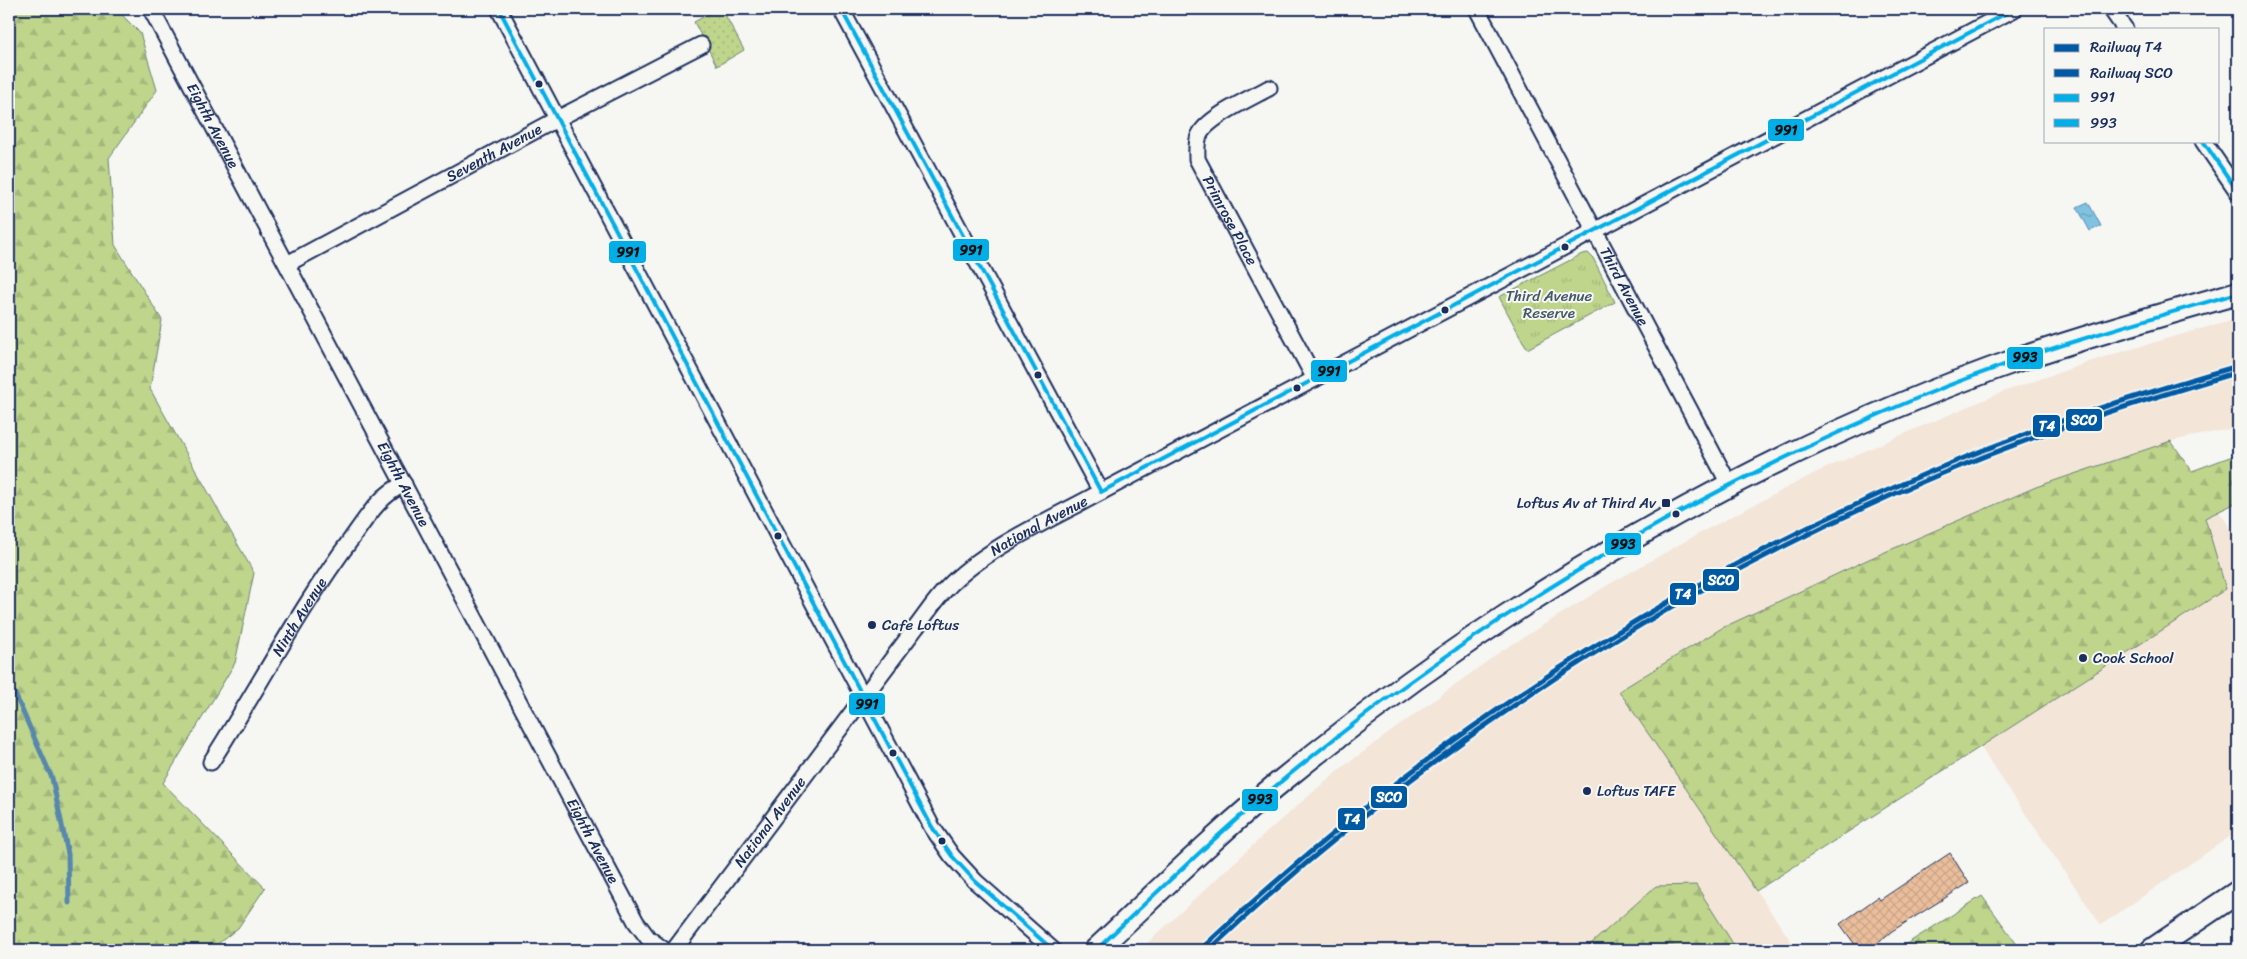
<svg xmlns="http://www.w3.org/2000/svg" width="2247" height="959" viewBox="0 0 2247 959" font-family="Sriracha,sans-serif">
  <defs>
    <pattern id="grass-dots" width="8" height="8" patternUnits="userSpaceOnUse" patternTransform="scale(1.25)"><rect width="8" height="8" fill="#bed58b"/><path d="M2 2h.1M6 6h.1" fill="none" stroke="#a3b77a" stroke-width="1.8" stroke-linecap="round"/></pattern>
    <pattern id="forest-firs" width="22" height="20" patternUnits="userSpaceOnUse" patternTransform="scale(1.25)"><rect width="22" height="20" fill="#bed58b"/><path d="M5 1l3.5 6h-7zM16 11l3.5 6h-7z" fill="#a3b77a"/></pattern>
    <pattern id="park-tufts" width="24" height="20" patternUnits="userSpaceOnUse" patternTransform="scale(1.25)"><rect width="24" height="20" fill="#bed58b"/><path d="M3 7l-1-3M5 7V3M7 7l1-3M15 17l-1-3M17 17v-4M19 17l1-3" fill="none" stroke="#a3b77a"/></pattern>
    <pattern id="water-ripples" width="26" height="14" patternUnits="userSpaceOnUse" patternTransform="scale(1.25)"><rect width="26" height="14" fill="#80c2e1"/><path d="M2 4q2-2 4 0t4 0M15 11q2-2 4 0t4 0" fill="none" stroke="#689eba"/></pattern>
    <pattern id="building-cross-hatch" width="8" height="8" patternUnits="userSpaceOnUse" patternTransform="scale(1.25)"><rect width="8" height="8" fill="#ebbe9b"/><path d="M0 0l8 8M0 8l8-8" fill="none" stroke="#c9a488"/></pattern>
  </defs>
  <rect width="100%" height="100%" fill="#f6f6f2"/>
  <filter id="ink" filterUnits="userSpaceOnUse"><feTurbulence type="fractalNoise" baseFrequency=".02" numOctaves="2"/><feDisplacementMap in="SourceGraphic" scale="10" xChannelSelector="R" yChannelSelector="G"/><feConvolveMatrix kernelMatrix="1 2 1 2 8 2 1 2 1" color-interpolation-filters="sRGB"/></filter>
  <g filter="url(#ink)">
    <!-- built -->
    <path fill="#f3e5d8" d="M2238 318V427L2171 441 2238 539V831L2101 925 1987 757 1869 559 1722 628 1619 691 1797 950H1140L1276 824 1340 769 1500 652 1608 585 1700 533 1817 472 1899 436 2003 392 2101 358Z"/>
    <!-- grass -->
    <path fill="url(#grass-dots)" stroke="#6c8274" d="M718 9H722L744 50 717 66 694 22Z"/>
    <!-- forest -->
    <path fill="url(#forest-firs)" stroke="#6c8274" d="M9 9H116L140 33 157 90 109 158 115 245 162 320 150 389 254 573 235 663 163 783 265 888 238 928 210 950H9Z
      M2171 441 2192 471 2238 454V502L2205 518 2226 589 1756 891 1619 691 1722 628 1869 559 2036 487Z
      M1696 885 1737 950H1584L1656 886Z
      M1982 896 2021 950H1897Z"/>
    <!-- park -->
    <path fill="url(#park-tufts)" stroke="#6c8274" d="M1588 253 1593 258 1615 302 1527 349 1499 297 1582 254Z"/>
    <!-- water -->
    <path fill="url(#water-ripples)" stroke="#5887ad" d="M2088 202 2101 226 2090 231 2077 207Z"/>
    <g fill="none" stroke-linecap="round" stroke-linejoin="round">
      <!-- stream -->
      <path stroke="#5887ad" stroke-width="5" d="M9 687 15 694 52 778 68 854 69 903"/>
    </g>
    <!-- building -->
    <path fill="url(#building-cross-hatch)" stroke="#1b2f5e" d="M1950 853 1969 883 1892 931 1869 950H1859L1840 924 1878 897 1880 900Z"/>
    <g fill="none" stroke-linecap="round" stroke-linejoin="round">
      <!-- street casing -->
      <g stroke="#1b2f5e" stroke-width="19">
        <g id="street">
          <path id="s1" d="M151 9 636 922 648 938 664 950"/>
          <path d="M499 9 932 827 952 856 975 881 1053 950"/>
          <path d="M841 9 1101 492"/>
          <path id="s2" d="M1477 9 1729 484"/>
          <path d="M2111 9 2125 29"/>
          <path id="s3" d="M1269 88C1251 98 1206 118 1199 136 1196 143 1197 152 1197 159L1315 379"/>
          <path d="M2203 141 2238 192"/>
          <path id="s4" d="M287 264 557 119 701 45"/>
          <path id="s5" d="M211 762C259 687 299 609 352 538 367 517 380 495 404 484"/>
          <path id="s6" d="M674 950 914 630C925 616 935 600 947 588 985 548 1052 519 1101 492L2014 9"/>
        </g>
      </g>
      <!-- secondary casing -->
      <g stroke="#1b2f5e" stroke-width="26">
        <path id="secondary" d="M1096 950C1158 892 1218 832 1284 779 1501 602 1756 451 2020 359 2092 334 2165 314 2238 293
          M2152 950 2238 892"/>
      </g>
      <!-- street -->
      <use href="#street" stroke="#f6f6f2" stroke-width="15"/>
      <!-- secondary -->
      <use href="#secondary" stroke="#f6f6f2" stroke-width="22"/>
      <!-- bus-1 casing -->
      <g stroke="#f6f6f2" stroke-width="8">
        <path id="bus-1" d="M499 9 932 827 952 856 975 881 1053 950
          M841 9 1101 492
          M2203 141 2238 192
          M1101 492 2014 9"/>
      </g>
      <!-- bus-2 casing -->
      <g stroke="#f6f6f2" stroke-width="8">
        <path id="bus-2" d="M1096 950C1150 899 1202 848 1259 800 1456 633 1681 496 1920 397 2023 354 2131 324 2238 293"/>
      </g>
      <!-- bus-1 -->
      <use href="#bus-1" stroke="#01aee8" stroke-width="4"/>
      <!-- bus-2 -->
      <use href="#bus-2" stroke="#01aee8" stroke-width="4"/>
      <!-- rail-1 casing -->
      <g stroke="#f6f6f2" stroke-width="9">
        <path id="rail-1" d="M1200 950C1438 726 1723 545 2031 432 2099 407 2168 386 2238 366"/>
      </g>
      <!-- rail-2 casing -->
      <g stroke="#f6f6f2" stroke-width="9">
        <path id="rail-2" d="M1209 950C1444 729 1729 549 2033 438 2100 413 2169 393 2238 372"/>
      </g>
      <!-- rail-1 -->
      <use href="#rail-1" stroke="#005aa3" stroke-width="5"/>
      <!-- rail-2 -->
      <use href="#rail-2" stroke="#005aa3" stroke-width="5"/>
    </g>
  </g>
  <!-- markers -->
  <g fill="#1b2f5e" stroke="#f6f6f2" stroke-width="2">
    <circle cx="539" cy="84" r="4.5"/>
    <circle cx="1565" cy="247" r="4.5"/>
    <circle cx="1445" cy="310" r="4.5"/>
    <circle cx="1038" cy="375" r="4.5"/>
    <circle cx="1297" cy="388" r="4.5"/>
    <rect x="1661" y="498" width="10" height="10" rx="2.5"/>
    <circle cx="1676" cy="514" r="4.5"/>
    <circle cx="778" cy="536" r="4.5"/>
    <circle cx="872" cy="625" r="5"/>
    <circle cx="2083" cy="658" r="5"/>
    <circle cx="893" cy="753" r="4.5"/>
    <circle cx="1587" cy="791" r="5"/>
    <circle cx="942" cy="841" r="4.5"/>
  </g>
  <g text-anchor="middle" stroke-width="4" stroke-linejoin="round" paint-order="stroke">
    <!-- street labels -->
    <g font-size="15" fill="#1b2f5e" stroke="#f6f6f2">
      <text dy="5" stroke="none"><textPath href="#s1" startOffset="132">Eighth Avenue</textPath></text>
      <text dy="5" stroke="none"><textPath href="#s4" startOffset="235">Seventh Avenue</textPath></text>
      <text dy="5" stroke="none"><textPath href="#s3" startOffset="179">Primrose Place</textPath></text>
      <text dy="5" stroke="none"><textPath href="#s2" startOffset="314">Third Avenue</textPath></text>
      <text dy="5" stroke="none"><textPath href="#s1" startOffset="538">Eighth Avenue</textPath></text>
      <text dy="5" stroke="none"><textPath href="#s6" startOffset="565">National Avenue</textPath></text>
      <text dy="5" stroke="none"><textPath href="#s5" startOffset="170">Ninth Avenue</textPath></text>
      <text dy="5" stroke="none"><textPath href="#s6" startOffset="160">National Avenue</textPath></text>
      <text dy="5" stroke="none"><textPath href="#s1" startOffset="942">Eighth Avenue</textPath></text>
    </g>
    <!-- park labels -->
    <g font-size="15" fill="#445869" stroke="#f6f6f2">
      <text x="1549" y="301">Third Avenue<tspan x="1549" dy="17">Reserve</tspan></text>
    </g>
    <!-- poi labels -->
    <g font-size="15" fill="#1b2f5e" stroke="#f6f6f2" text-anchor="start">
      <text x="1656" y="508" text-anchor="end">Loftus Av at Third Av</text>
      <text x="882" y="630">Cafe Loftus</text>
      <text x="2093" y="663">Cook School</text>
      <text x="1597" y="796">Loftus TAFE</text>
    </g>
  </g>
  <g stroke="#f6f6f2" stroke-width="2">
    <rect x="1767" y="118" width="38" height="24" rx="5" fill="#01aee8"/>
    <rect x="952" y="238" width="38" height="24" rx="5" fill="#01aee8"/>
    <rect x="608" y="240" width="39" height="24" rx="5" fill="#01aee8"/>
    <rect x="2006" y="346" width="38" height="24" rx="5" fill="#01aee8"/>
    <rect x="1310" y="359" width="38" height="24" rx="5" fill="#01aee8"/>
    <rect x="2065" y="408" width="38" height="24" rx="5" fill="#005aa3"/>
    <rect x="2032" y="414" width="29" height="24" rx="5" fill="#005aa3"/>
    <rect x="1604" y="532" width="38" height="24" rx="5" fill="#01aee8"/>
    <rect x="1702" y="568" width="38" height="24" rx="5" fill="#005aa3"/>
    <rect x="1669" y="582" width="28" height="24" rx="5" fill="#005aa3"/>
    <rect x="848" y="692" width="38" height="24" rx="5" fill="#01aee8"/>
    <rect x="1370" y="785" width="38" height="24" rx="5" fill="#005aa3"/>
    <rect x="1241" y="788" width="38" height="24" rx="5" fill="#01aee8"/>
    <rect x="1337" y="807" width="29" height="24" rx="5" fill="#005aa3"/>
  </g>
  <g font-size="14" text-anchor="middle" font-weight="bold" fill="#fff">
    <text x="2084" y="425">SCO</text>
    <text x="2047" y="431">T4</text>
    <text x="1721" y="585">SCO</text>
    <text x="1683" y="599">T4</text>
    <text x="1389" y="802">SCO</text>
    <text x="1352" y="824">T4</text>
  </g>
  <g font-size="14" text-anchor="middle" font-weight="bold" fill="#111">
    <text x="1786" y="135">991</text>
    <text x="971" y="255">991</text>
    <text x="628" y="257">991</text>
    <text x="2025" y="362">993</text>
    <text x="1329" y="376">991</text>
    <text x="1623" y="549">993</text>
    <text x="867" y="709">991</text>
    <text x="1260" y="804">993</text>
  </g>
  <!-- margin -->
  <rect width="2247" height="959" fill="none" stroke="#f6f6f2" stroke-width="30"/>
  <rect x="15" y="15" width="2217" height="929" fill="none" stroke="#1b2f5e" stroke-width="2" filter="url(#ink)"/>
  <!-- legend -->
  <rect x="2044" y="28" width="175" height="115" fill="#f6f6f2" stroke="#9ea6b7"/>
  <rect x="2054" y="44" width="25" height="8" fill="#005aa3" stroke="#9ea6b7"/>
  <text x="2090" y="52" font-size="15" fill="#1b2f5e">Railway T4</text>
  <rect x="2054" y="69" width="25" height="8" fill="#005aa3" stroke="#9ea6b7"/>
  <text x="2090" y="78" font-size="15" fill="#1b2f5e">Railway SCO</text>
  <rect x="2054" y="94" width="25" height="8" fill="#01aee8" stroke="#9ea6b7"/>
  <text x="2090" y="102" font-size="15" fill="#1b2f5e">991</text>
  <rect x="2054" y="119" width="25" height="8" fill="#01aee8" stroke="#9ea6b7"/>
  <text x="2090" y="128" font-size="15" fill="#1b2f5e">993</text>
</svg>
